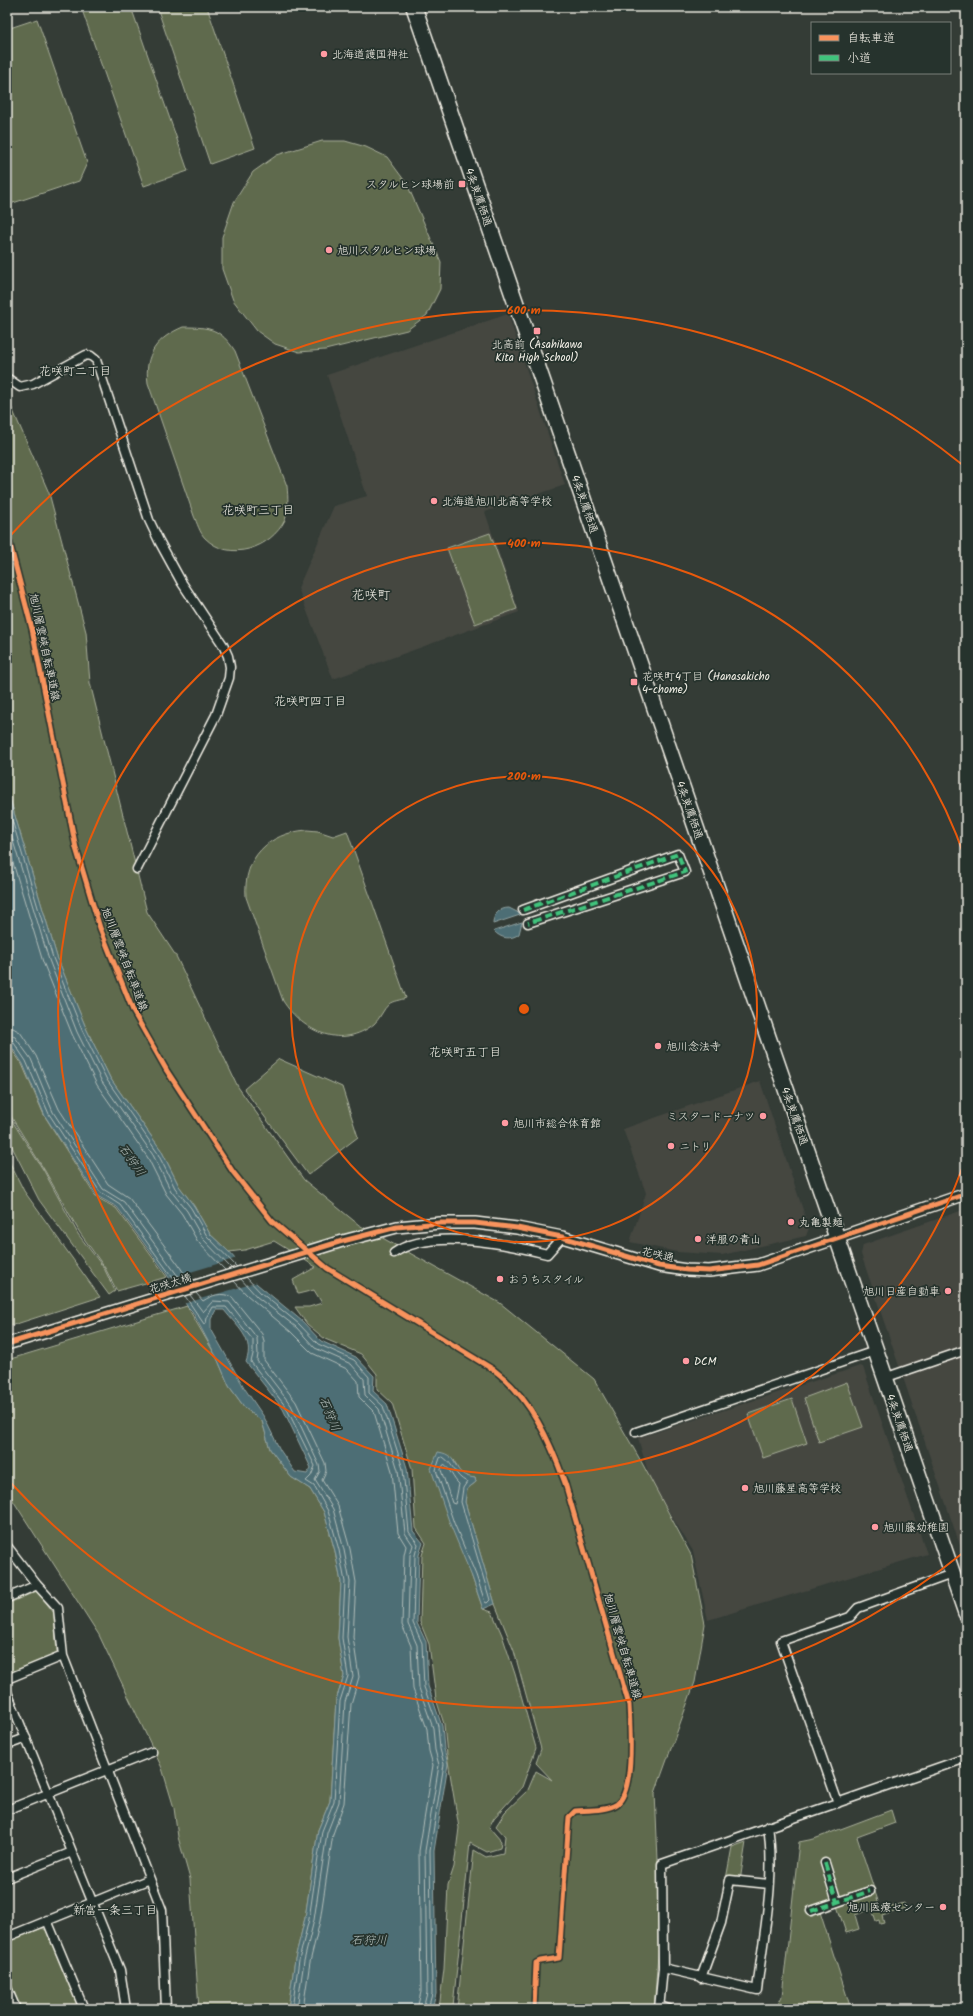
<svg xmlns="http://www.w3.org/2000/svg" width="973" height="2016" viewBox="0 0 973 2016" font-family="Kalam,'Klee One',sans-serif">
  <rect width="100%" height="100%" fill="#343c36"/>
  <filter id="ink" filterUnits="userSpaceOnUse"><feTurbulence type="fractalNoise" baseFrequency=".025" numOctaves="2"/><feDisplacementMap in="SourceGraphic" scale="8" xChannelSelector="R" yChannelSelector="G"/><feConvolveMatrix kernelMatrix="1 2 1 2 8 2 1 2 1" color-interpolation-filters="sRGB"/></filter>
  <g filter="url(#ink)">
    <!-- built -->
    <path fill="#454741" d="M508 314 565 485 485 512 519 612 333 679 298 588 334 506 367 496 327 375Z
      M760 1081 809 1228 806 1236 722 1255 677 1252 630 1242 646 1193 623 1129Z
      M966 1209V1563L861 1254 863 1245Z
      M860 1366 863 1367 927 1554 708 1620 693 1551 651 1482 638 1438Z"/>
    <!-- green -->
    <path fill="#5e6b4d" stroke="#a9ae9a" d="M81 7H131L188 171 144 186Z
      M157 7H207L255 148 210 164Z
      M37 19 87 163 79 181 7 205V29Z
      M322 141H345L366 147 387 157 407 184 441 262 440 289 427 315 407 330 325 350 299 352 275 344 257 331 233 300 222 269V237L234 202 253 172 277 155Z
      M183 327C209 327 220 328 235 351L287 486C288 497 289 509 285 520 271 548 230 563 205 538 200 533 197 523 194 516L148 383C144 354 157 338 183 327Z
      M7 397 49 493 86 632 90 683 147 912 176 956 238 1087 304 1180 359 1225 500 1303 594 1379 642 1463 691 1555 705 1624 695 1682 655 1793 658 1860V1953L654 2009H457L474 1850 486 1857 503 1853 505 1836 496 1826 505 1812 528 1790 536 1771 552 1780 536 1763 541 1749 514 1651 495 1604 465 1502 467 1489 476 1482 475 1478C460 1476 460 1474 454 1460L472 1577 483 1609 492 1612 502 1635 515 1674 536 1748 522 1787 494 1818 489 1827 501 1841 500 1848 487 1852 470 1843 453 2006 452 2009H439L444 1969 448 1885 454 1867 459 1828 447 1755 444 1724 436 1699 429 1644 420 1622 422 1555 426 1543 416 1528 412 1469 392 1403 377 1389V1374L361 1354 325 1339 307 1324 295 1307H309L322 1303 314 1290 298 1294 293 1280 316 1267 274 1241 245 1250 229 1252 210 1234 194 1206 179 1186 161 1150 110 1078 86 1028 57 957 7 789Z
      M490 533 517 609 475 624 447 548Z
      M307 830 318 831 333 836 347 831 406 998C401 1000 392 1001 389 1004 383 1009 380 1019 374 1024 342 1050 303 1032 283 1001L246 897C243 858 268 833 307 830Z
      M7 1043 22 1064 44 1115 96 1197 116 1208 167 1277 117 1291 105 1268 80 1233 45 1171 7 1110Z
      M279 1059 342 1087 358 1137 308 1175 244 1089Z
      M7 1113 44 1171 78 1234 104 1268 115 1291 109 1295 39 1200 7 1137Z
      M7 1157 24 1191 100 1297 7 1327Z
      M187 1306 217 1358 229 1386 245 1408 262 1421 270 1449 291 1477 310 1489 324 1512 335 1551 341 1582 338 1638 344 1676 336 1700 330 1801 318 1830 305 1918 295 1959 288 2009H199L190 1879 178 1837 174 1808 162 1768 99 1635 7 1491V1360Z
      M847 1382 863 1427 819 1442 804 1398Z
      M792 1399 807 1443 763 1458 748 1414Z
      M37 1591 54 1613 57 1654 7 1674V1604Z
      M891 1810 895 1823 857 1837 881 1910 904 1903 906 1908 882 1916 884 1923 880 1924 879 1920 876 1921 872 1909 855 1915 859 1929 846 1933 837 1906 820 1912 851 2009H776L782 1996 799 1842 814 1839Z
      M746 1842 740 1881 726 1879 732 1847Z
      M42 1928 46 1930 79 2009H43L21 2006 17 2004 7 1978V1942Z"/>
    <!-- water -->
    <path fill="#4d6e74" stroke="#90a2a2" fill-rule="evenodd" d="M7 789 57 957 86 1028 110 1078 161 1150 179 1186 194 1206 210 1234 229 1252 257 1284 302 1321 321 1341 356 1357 374 1376 373 1391 387 1404 407 1468 413 1531 423 1543 419 1555 417 1623 426 1642 428 1686 442 1726 444 1749 448 1764 434 1851 436 1994 432 2009H288L295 1959 305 1918 318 1830 330 1801 336 1700 344 1676 338 1638 341 1582 335 1551 324 1512 310 1489 291 1477 270 1449 262 1421 245 1408 229 1386 217 1358 192 1311 187 1306 166 1273 117 1207 97 1196 45 1116 23 1064 7 1040ZM216 1310H224C237 1327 255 1339 246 1362L283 1409 311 1468 307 1474 295 1472 280 1450 264 1417 245 1389 211 1329V1319Z
      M509 908 517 912 520 915 493 924C493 914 500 908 509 908Z
      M522 922 519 934C511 940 501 939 494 931Z
      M438 1452C462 1455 449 1475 475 1478L476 1482 467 1489 465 1502 495 1604 483 1609 472 1577 450 1524 431 1469Z"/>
    <!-- pier -->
    <path fill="#343c36" d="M237 1258 258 1282 183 1304 167 1279Z"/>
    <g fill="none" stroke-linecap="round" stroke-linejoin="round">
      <!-- shore -->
      <path stroke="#b1bdba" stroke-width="1" d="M7 803 53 958 82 1030 107 1080 157 1152 175 1188 191 1208 207 1236 237 1267
        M7 821 49 960 77 1032 102 1082 153 1155 171 1191 187 1211 203 1239 231 1268
        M7 843 43 962 72 1034 97 1085 148 1158 166 1194 182 1214 198 1242 225 1270
        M7 1027 13 1028 20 1032 36 1056 59 1109 108 1184 129 1198 178 1264 189 1281
        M7 1033 15 1037 31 1059 53 1112 103 1189 124 1202 183 1283
        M7 1038 12 1040 26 1061 49 1114 100 1192 120 1205 178 1285
        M246 1277 261 1293 299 1324 318 1344 354 1360 369 1377V1393L383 1406 403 1469 409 1532 418 1544 415 1555 413 1623 422 1643 424 1687 438 1726 440 1749 444 1764 430 1851 432 1994 428 2009
        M241 1279 257 1297 296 1327 315 1348 351 1364 364 1379 365 1395 379 1409 398 1470 405 1533 413 1545 410 1555 408 1624 417 1645 419 1688 433 1728 435 1750 439 1765 425 1851 427 1993 423 2009
        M234 1281 247 1295 291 1332 312 1353 347 1369 358 1381 359 1397 374 1412 392 1471 398 1533 406 1546 404 1555 402 1625 411 1646 413 1689 427 1729 429 1751 433 1765 419 1851 421 1992 417 2009
        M196 1293 203 1301C212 1295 221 1292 232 1297L262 1334 264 1341V1360L296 1402 325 1463 326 1471 322 1480 338 1506 350 1549 356 1582 353 1637 359 1677 351 1704 344 1803 333 1834 320 1921 310 1962 303 2009
        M190 1295 203 1312 213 1301 229 1302 257 1338 258 1354 257 1361 291 1405 319 1465 320 1471 315 1480 333 1509 344 1550 350 1582 347 1637 353 1677 345 1702 339 1802 327 1833 314 1920 304 1961 297 2009
        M185 1296 204 1324 206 1323 207 1318 213 1307H226L253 1340V1354L251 1362 286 1407 315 1466 311 1476 306 1481 314 1486 328 1511 339 1550 345 1582 342 1638 348 1676 340 1701 334 1801 322 1831 309 1919 299 1960 292 2009
        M443 1457C456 1466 453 1475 467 1482L463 1488 461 1502 490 1600 487 1603 485 1602 476 1575 454 1523 436 1470 440 1458Z
        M444 1465C450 1468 453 1479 459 1484L455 1504 452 1503 441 1470Z"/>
      <!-- street casing -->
      <g stroke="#f4f1e8" stroke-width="11">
        <path id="street" d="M7 378 20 387 33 384 86 355 91 356 96 360 149 520 159 541 182 583 223 645 228 656 230 667 229 678 216 715 137 869
          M523 910 678 854 685 872 528 923
          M394 1253C429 1228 507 1244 547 1254L562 1237
          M884 1378 966 1350
          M636 1432 875 1351
          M7 1546 37 1585 58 1608 63 1656 162 1910 166 2009
          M7 1598 37 1585
          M7 1679 63 1656
          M7 1692 120 1970 126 2009
          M7 1745 26 1738
          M838 1803 781 1641 850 1617 858 1608 952 1574
          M7 1810 152 1752
          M825 1863 837 1902
          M7 1878 72 1852
          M811 1911 870 1891
          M47 1920 84 2009
          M7 1937 150 1879
          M663 1968 757 1990C763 1937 776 1880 768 1826
          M701 1978 721 1923 730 1880 769 1884
          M7 1988 16 2009
          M659 2006 669 2009
          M659 2009 663 1968 662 1864 966 1758"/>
      </g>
      <!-- secondary casing -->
      <g stroke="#f4f1e8" stroke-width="14">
        <path id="secondary" d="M7 1344 339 1242 397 1227 440 1223H475L517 1228 562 1237 659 1266 687 1270 709 1271 758 1265 966 1194"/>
      </g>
      <!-- highway casing -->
      <g stroke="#f4f1e8" stroke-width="18">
        <path id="highway" d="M414 7 966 1613"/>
      </g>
      <!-- street -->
      <use href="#street" stroke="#26332d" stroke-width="8"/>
      <!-- secondary -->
      <use href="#secondary" stroke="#26332d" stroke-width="11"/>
      <!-- highway -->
      <use href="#highway" stroke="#26332d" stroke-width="15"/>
      <!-- quiet -->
      <path stroke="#40c37c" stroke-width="4" stroke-dasharray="8 4" stroke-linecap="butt" d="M523 910 678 854 685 872 528 923
        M825 1863 837 1902
        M811 1911 870 1891"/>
      <!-- cycleway casing -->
      <g stroke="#26332d" stroke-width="8">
        <path id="cycleway" d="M7 533 32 629 76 848 100 928 134 1013 167 1071 233 1172 272 1221 327 1268 494 1370C531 1398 550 1441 565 1483L629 1705C630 1726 635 1790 617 1804 607 1811 587 1810 575 1811L569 1817 559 1958 540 1961 536 1963 534 2009
          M7 1344 339 1242 397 1227 440 1223H475L517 1228 562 1237 659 1266 687 1270 709 1271 758 1265 966 1194"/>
      </g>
      <!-- cycleway -->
      <use href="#cycleway" stroke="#f8935d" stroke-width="5"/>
    </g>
  </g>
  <!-- distance rings -->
  <g fill="none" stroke="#e8590c" stroke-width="2">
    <circle cx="524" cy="1009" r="233"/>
    <path d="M966 1157A466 466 0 1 1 966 861"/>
    <path d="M964 1552A699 699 0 0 1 9 1481M9 537A699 699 0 0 1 964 466"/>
  </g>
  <!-- markers -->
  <g fill="#ff9aa2" stroke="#26332d" stroke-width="1.5">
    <circle cx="324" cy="54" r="4"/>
    <rect x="458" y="180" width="8" height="8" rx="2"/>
    <circle cx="329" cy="250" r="4"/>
    <rect x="533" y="327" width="8" height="8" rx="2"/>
    <circle cx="434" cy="501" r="4"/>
    <rect x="630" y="678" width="8" height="8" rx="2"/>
    <circle cx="658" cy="1046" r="4"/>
    <circle cx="763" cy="1116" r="4"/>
    <circle cx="505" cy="1123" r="4"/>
    <circle cx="671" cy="1146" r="4"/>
    <circle cx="791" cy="1222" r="4"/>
    <circle cx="698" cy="1239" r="4"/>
    <circle cx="500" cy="1279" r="4"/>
    <circle cx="948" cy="1291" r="4"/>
    <circle cx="686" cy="1361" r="4"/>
    <circle cx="745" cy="1488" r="4"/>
    <circle cx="875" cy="1527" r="4"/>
    <circle cx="943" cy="1907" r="4"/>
  </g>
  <g text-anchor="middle" stroke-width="3.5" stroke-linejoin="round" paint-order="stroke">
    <!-- poi labels -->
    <g font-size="11" fill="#f4f1e8" stroke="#26332d" text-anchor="start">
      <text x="332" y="58">北海道護国神社</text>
      <text x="454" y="188" text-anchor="end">スタルヒン球場前</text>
      <text x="337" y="254">旭川スタルヒン球場</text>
      <text x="537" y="348" text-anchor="middle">北高前 (Asahikawa<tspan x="537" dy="13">Kita High School)</tspan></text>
      <text x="442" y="505">北海道旭川北高等学校</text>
      <text x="642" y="680">花咲町4丁目 (Hanasakicho<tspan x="642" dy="13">4-chome)</tspan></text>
      <text x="666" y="1050">旭川念法寺</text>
      <text x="755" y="1120" text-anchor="end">ミスタードーナツ</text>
      <text x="513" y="1127">旭川市総合体育館</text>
      <text x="679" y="1150">ニトリ</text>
      <text x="799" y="1226">丸亀製麺</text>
      <text x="706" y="1243">洋服の青山</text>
      <text x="508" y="1283">おうちスタイル</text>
      <text x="940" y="1295" text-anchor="end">旭川日産自動車</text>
      <text x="694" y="1365">DCM</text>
      <text x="753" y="1492">旭川藤星高等学校</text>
      <text x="883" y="1531">旭川藤幼稚園</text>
      <text x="935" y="1911" text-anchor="end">旭川医療センター</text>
    </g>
    <!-- street labels -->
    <g font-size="11" fill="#f4f1e8" stroke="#26332d">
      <text transform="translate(479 197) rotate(71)" y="4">4条東鷹栖通</text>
      <text transform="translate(585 504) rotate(71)" y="4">4条東鷹栖通</text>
      <text transform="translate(45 647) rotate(78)" y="4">旭川層雲峡自転車道線</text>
      <text transform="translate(690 810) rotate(71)" y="4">4条東鷹栖通</text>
      <text transform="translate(125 959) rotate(69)" y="4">旭川層雲峡自転車道線</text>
      <text transform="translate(795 1116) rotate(71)" y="4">4条東鷹栖通</text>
      <text transform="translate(658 1254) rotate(13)" y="4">花咲通</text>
      <text transform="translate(170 1283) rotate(-17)" y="4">花咲大橋</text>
      <text transform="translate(900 1423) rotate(71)" y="4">4条東鷹栖通</text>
      <text transform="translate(623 1646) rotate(74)" y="4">旭川層雲峡自転車道線</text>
    </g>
    <!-- neighbourhood labels -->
    <g font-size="12" fill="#f4f1e8" stroke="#26332d">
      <text x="75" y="375">花咲町二丁目</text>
      <text x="258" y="514">花咲町三丁目</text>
      <text x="310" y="705">花咲町四丁目</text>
      <text x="465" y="1056">花咲町五丁目</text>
      <text x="115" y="1914">新富一条三丁目</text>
    </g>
    <!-- water labels -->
    <g font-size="12" font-style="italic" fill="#b1bdba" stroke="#26332d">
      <text transform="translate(132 1160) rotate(55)" y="4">石狩川</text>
      <text transform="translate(330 1414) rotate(68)" y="4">石狩川</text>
      <text x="369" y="1944">石狩川</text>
    </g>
    <!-- quarter labels -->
    <g font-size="13" fill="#f4f1e8" stroke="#26332d">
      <text x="371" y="599">花咲町</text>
    </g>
  </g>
  <circle cx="524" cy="1009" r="6" fill="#e8590c" stroke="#26332d" stroke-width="2"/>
  <g font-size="12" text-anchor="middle" font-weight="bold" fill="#e8590c" stroke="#26332d" stroke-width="3.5" stroke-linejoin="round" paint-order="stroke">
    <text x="524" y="314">600 m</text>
    <text x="524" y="547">400 m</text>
    <text x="524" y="780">200 m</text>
  </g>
  <!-- margin -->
  <rect width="973" height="2016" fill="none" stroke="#26332d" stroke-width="24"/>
  <rect x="12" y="12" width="949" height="1992" fill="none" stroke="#f4f1e8" stroke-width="1.5" filter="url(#ink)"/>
  <!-- legend -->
  <rect x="811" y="22" width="140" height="52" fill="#26332d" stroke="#787f78"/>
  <rect x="819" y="35" width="20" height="6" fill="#f8935d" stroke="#787f78"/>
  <text x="847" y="42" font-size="12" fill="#f4f1e8">自転車道</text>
  <rect x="819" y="55" width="20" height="6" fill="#40c37c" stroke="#787f78"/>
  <text x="847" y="62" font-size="12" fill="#f4f1e8">小道</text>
</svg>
